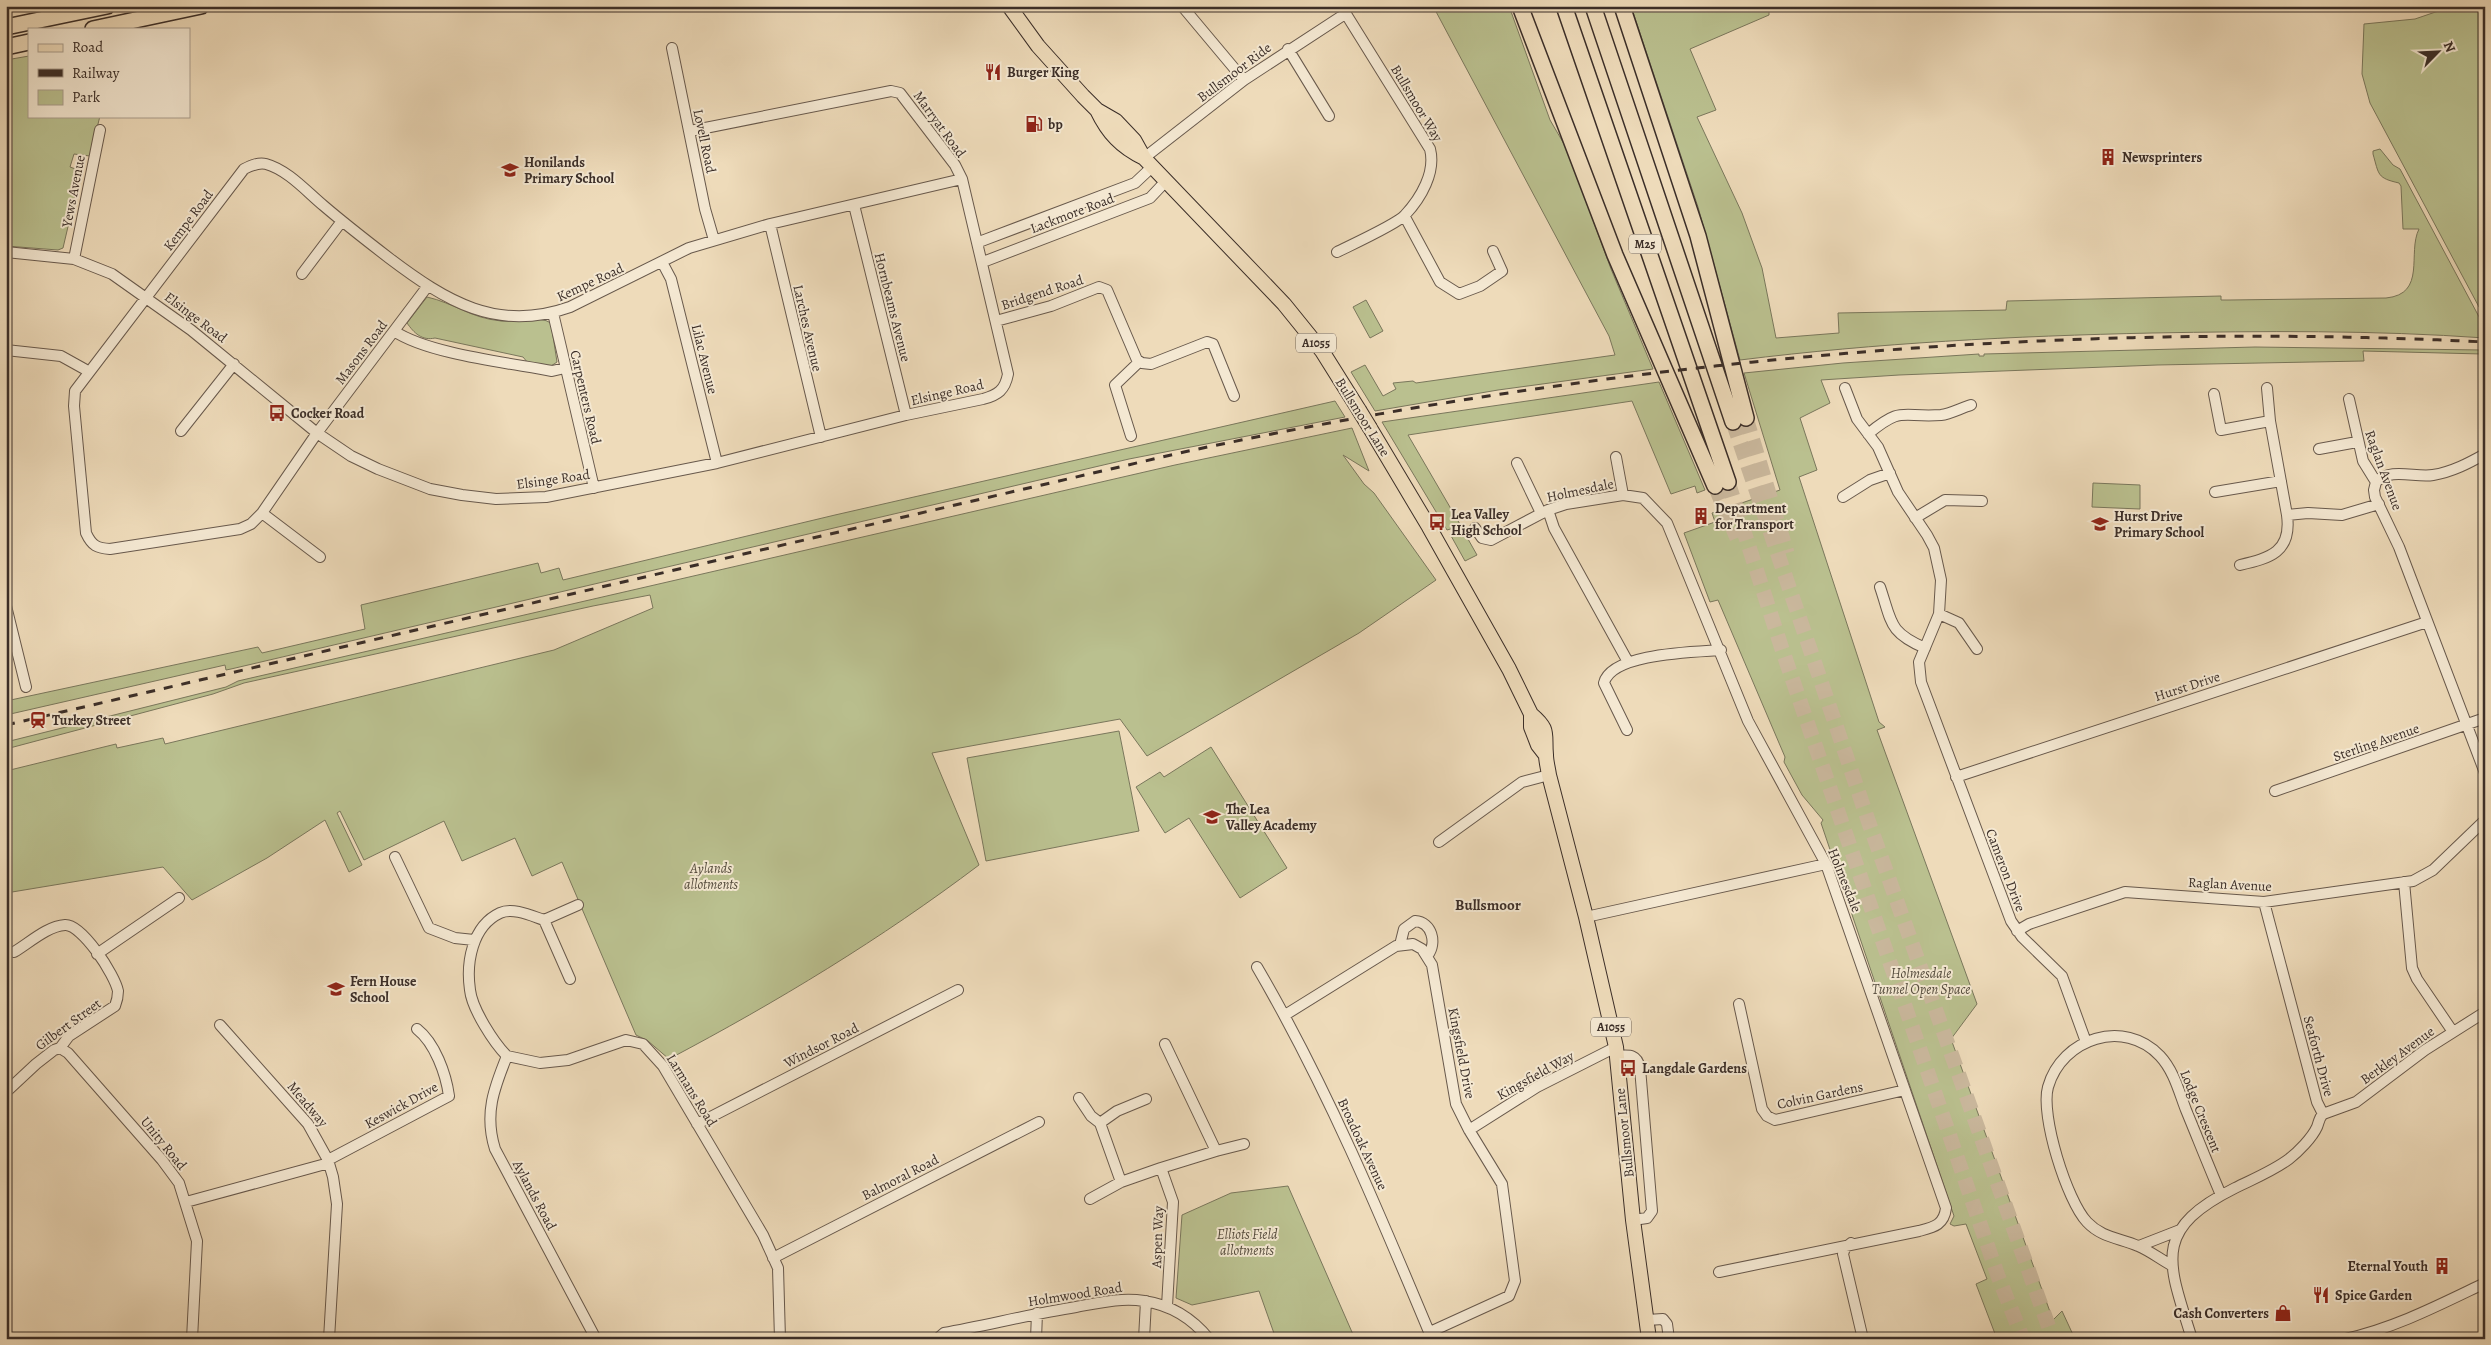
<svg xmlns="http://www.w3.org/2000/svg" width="2491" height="1345" viewBox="0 0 2491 1345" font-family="Alegreya,serif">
  <rect width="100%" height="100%" fill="#eedbba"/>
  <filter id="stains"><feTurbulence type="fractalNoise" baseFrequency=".004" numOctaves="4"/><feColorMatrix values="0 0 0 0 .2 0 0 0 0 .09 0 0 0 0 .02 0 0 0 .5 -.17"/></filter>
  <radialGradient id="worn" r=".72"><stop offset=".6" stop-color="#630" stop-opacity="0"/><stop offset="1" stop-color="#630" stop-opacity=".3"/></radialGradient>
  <!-- green -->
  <path fill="#bac08f" stroke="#7a775c" d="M1433 6H1509L1550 120 1567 149 1611 269 1653 369 1498 390 1375 411 1351 372 1365 365 1383 396 1396 389 1393 383 1413 381 1416 383 1615 355 1609 336Z
    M1631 6H1769V15L1690 49 1716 110 1697 117 1742 213 1762 268 1776 338 1839 333 1838 313 2006 310 2007 301 2221 296V300H2229L2386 298C2427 294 2407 253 2419 229H2403L2401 186 2399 183C2377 178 2379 175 2373 154V151L2380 149 2393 165 2400 169 2485 328V338C2374 330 2263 331 2152 333 2014 336 1877 343 1740 360L1698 207Z
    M2453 6H2485V313L2479 307 2370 103 2362 74 2364 24 2415 19Z
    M29 56V116H100L90 156 74 154 70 167 81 171 63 248 58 250 6 246V60Z
    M427 297C454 303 470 318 501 321 516 322 539 315 551 323L557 362 551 366 528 363 523 357 435 338C422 341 414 333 407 323Z
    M1366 300 1383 331 1370 338 1353 307Z
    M2255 347 2483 350 2482 354 2363 351 2364 361 2157 365 1899 375 1821 380 1830 403 1800 418 1817 470 1799 477 1879 722 1885 727 1877 730 1977 1004 1951 1039 2053 1320 2062 1311 2075 1339H1997L1976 1284 1987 1279 1966 1224 1954 1226 1950 1224 1954 1216 1821 823 1823 820 1802 795 1784 762 1785 757 1718 600 1710 602 1684 533 1715 522 1712 513 1780 490 1744 373 1843 363 1979 354V356H1984V354Z
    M1659 382 1705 490 1697 493 1695 486 1671 494 1632 401 1408 435 1461 526 1447 530 1382 422Z
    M1335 401 1345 417 1129 459 231 669 226 670 225 665 6 715V701L258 647 262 653 365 629 361 605 538 563 541 573 559 568 563 580 835 515Z
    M1352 428 1369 471 1343 455 1364 484 1374 493 1436 580 1359 633 1147 756 1120 719 932 753 979 865C881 939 777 1002 669 1059L648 1041 636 1035 562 862 532 876 515 838 462 861 444 821 364 860 340 811 337 813 362 865 349 872 325 820 267 858 192 900 163 867 6 893V771L116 744 117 748 163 738 165 744 554 650 653 608 650 595 593 606 244 683 213 694 6 749V742L226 687 238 681 1175 465Z
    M2093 483 2140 485V509L2092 507Z
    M1464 532 1477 555 1465 561 1450 534Z
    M1119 731 1139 831 986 861 967 758Z
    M1211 747 1287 868 1240 898 1189 818 1165 833 1136 787 1160 772 1164 777Z
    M1288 1186 1355 1339H1276L1259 1291 1192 1305 1176 1298 1182 1215 1231 1193Z"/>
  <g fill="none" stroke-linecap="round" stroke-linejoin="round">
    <!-- highway-tunnel -->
    <path stroke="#cab89d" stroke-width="15" stroke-dasharray="15 8" stroke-linecap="butt" d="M1746 418 1787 553
      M1733 422 1869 823 2053 1339
      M1728 482 1782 649 1998 1276 2023 1339
      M1715 486 1737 538"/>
    <!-- minor casing -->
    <g stroke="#68594c" stroke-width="12">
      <path id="minor" d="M1182 6 1244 80
        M672 48 705 209 714 240
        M1288 49 1329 116
        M1144 158 1244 80 1345 14
        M854 205 906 415
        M1405 217 1440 282 1459 294 1480 286 1502 271 1493 251
        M770 224 821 437
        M979 242 1135 183 1152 167
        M6 252 74 259 112 274 191 330 317 433 351 456 378 469 430 489 462 495 496 499 546 497 717 463 906 415 983 399C998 395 1005 390 1008 374L962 179 955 165 900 93 891 91 690 131
        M1337 252C1351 245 1397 224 1405 215 1421 198 1436 172 1430 149L1341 6
        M74 259 100 130
        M662 262 671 279 717 463
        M983 262 1150 198 1166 181
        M302 274 342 221
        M427 287 317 433 262 513 251 524 240 529 110 549C97 548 92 546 86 533L74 406 75 391 244 169C250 166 258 162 266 164 288 170 307 192 324 206 345 224 367 241 389 258 446 301 497 333 570 307L689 248 770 224 962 179
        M553 313 594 488
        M996 321 1051 306 1099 287 1107 290 1137 360 1142 363 1151 364 1207 342 1213 344 1234 396
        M394 331C428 354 510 363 552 371L565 368
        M6 350 61 356 88 371
        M1845 388 1857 419 1878 447 1898 492 1927 535 1934 548 1941 580 1939 614 1959 623 1977 649
        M2267 388 2270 421 2287 515 2308 513 2342 515 2379 504
        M2214 394 2221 430 2270 421
        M2349 399 2363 461 2376 482
        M181 431 234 364
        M1868 434C1903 405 1901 418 1941 415 1950 414 1961 408 1971 405
        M1131 436 1115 385 1139 362
        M2319 449 2357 442
        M1616 457 1623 495
        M1517 463 1541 513
        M2376 482 2374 490 2375 497 2399 547 2485 773
        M2376 482C2391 467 2415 478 2433 475 2452 472 2469 463 2485 454
        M2215 492 2281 481
        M1843 497 1870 480 1890 473
        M1548 510 1554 528 1628 662
        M262 513 320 557
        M1915 518 1945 500 1982 501
        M1475 528 1482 538 1491 540 1548 510 1566 504 1623 495 1643 498 1667 523 1748 721 1826 864 1946 1208C1944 1225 1934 1227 1919 1231L1719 1272
        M2240 565C2270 558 2292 552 2287 515
        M1880 587C1892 622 1888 632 1925 648
        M6 606 26 687
        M1939 614 1919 662 1921 682 2011 921 2022 937 2062 976 2086 1042
        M1627 730 1604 683C1611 653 1695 652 1721 650
        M1956 777 2427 622
        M2275 791 2485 718
        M1439 842 1522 782 1549 775
        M395 857 429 928 455 938 474 940
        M2404 882 2412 968 2417 979 2453 1032
        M2264 902 2317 1102 2323 1114
        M578 905 544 920C532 916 513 907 500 913 472 926 466 963 470 990 472 1009 494 1043 507 1056L540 1063 568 1060 626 1040 643 1044 663 1066 763 1235 778 1268 780 1339
        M1586 917 1826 864
        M544 920 570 979
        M2017 931 2029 924 2125 892 2264 902 2413 881 2433 870 2485 820
        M1400 945 1404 929 1415 921C1432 922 1437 943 1428 955
        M97 954 179 898
        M1257 967C1326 1085 1379 1212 1432 1339
        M1739 1004 1762 1109 1767 1116 1775 1120 1905 1090
        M1285 1015 1396 946 1413 944 1422 949 1432 965 1456 1104 1469 1130 1502 1184 1515 1281 1509 1296 1430 1332
        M220 1025 308 1124 328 1160 333 1177 337 1204 329 1339
        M1165 1044 1216 1151 1161 1168 1173 1202 1167 1306
        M60 1048 68 1053 162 1160 179 1183 197 1241 192 1339
        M507 1056C494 1088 484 1114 495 1149L596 1339
        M1617 1056C1630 1055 1637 1054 1640 1068L1652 1211 1647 1218 1633 1220
        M6 1092 36 1064 54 1050 60 1048 69 1036 115 1006C117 1001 118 997 118 991 115 975 82 924 65 925 47 926 28 944 14 952
        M1079 1098 1091 1116 1100 1123 1121 1182 1161 1168
        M1100 1123 1117 1111 1146 1099
        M697 1124 958 990
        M1469 1130 1537 1087 1616 1047
        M1216 1151 1244 1144
        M328 1160 449 1096C446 1074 435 1043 417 1029
        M1090 1199 1121 1182
        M186 1202 329 1163
        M1851 1243 1845 1248 1843 1254 1863 1339
        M2139 1246 2180 1230
        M773 1258 1039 1122
        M2171 1265C2160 1259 2150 1251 2138 1246 2120 1238 2102 1238 2087 1222 2067 1201 2040 1115 2048 1087 2062 1038 2124 1018 2160 1056 2174 1071 2179 1092 2186 1110 2198 1139 2209 1167 2221 1195
        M1647 1320 1663 1319 1667 1324 1669 1339
        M937 1339 944 1333C988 1325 1032 1314 1076 1307 1098 1303 1122 1297 1144 1301 1171 1305 1192 1318 1209 1339
        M1036 1339 1037 1313
        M1144 1339 1146 1301
        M2192 1339C2168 1262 2151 1230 2235 1188 2253 1179 2273 1171 2289 1159 2298 1152 2312 1138 2317 1127 2319 1122 2319 1118 2323 1114L2356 1102 2425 1050 2485 1012
        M2345 1339C2395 1328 2439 1305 2485 1283"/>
    </g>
    <!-- major casing -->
    <g stroke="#3b2e28" stroke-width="16">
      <path id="major" d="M1009 6 1038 46 1083 96 1097 110 1116 121 1134 140 1144 158 1284 304 1322 351 1359 410
        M1097 110C1108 133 1121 147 1144 158
        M1370 428 1429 527 1509 669 1531 714V727L1538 745 1545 754
        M1531 714C1550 730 1544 733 1546 755 1546 761 1548 768 1549 775L1586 917 1616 1047 1633 1220 1649 1339"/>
    </g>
    <!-- highway casing -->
    <g stroke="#3b2e28" stroke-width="18">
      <path id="highway" d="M1520 6 1615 255 1715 486
        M1564 6 1728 482
        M1593 6 1733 422
        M1622 6 1698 236 1746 418
        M6 27 107 6
        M93 29 201 6
        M6 47 29 42"/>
    </g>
    <!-- minor -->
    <use href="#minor" stroke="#f4e8d2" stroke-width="10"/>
    <!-- major -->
    <use href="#major" stroke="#eedbba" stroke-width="14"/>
    <!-- highway -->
    <use href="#highway" stroke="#eedbba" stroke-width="15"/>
    <!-- rail -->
    <path stroke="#3b2e28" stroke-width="3" stroke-dasharray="9 9" stroke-linecap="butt" d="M6 725 1184 452C1610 361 2049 320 2485 342"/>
    <!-- major-bridge casing -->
    <g stroke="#3b2e28" stroke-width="16" stroke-linecap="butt">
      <path id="major-bridge" d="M1359 410 1370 428"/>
    </g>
    <!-- major-bridge -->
    <use href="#major-bridge" stroke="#eedbba" stroke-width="14"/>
  </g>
  <!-- icons -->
  <defs>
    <g id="restaurant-bare" transform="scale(1.35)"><path d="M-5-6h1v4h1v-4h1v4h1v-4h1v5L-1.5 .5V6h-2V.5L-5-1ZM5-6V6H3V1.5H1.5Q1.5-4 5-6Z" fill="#8f2418" stroke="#f4e8d2" stroke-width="2.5" paint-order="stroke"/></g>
    <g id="fuel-bare" transform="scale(1.35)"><path d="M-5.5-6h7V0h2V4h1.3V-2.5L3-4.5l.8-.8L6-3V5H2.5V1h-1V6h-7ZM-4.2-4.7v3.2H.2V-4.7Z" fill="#8f2418" stroke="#f4e8d2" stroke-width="2.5" paint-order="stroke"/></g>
    <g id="building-bare" transform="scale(1.35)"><path d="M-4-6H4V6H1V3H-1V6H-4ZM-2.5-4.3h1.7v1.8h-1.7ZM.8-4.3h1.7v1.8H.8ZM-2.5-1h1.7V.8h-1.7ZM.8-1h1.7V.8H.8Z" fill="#8f2418" stroke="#f4e8d2" stroke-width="2.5" paint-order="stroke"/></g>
    <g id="school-bare" transform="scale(1.35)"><path d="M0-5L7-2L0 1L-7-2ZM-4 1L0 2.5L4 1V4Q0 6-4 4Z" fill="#8f2418" stroke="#f4e8d2" stroke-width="2.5" paint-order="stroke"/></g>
    <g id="bus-bare" transform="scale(1.35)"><path d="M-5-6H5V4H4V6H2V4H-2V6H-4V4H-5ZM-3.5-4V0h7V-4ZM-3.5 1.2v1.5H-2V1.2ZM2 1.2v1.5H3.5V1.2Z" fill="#8f2418" stroke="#f4e8d2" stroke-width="2.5" paint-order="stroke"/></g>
    <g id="station-bare" transform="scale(1.35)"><path d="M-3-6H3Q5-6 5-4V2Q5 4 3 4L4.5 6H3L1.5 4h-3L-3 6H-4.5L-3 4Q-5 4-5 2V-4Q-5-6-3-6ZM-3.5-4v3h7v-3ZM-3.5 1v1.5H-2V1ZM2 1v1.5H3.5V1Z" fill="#8f2418" stroke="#f4e8d2" stroke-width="2.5" paint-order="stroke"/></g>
    <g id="shop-bare" transform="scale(1.35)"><path d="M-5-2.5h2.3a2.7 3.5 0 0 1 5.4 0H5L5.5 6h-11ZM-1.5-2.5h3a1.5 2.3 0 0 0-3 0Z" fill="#8f2418" stroke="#f4e8d2" stroke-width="2.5" paint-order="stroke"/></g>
  </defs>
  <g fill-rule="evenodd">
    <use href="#restaurant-bare" x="993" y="72"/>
    <use href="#fuel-bare" x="1034" y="124"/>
    <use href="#building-bare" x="2108" y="157"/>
    <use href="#school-bare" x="510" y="170"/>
    <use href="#bus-bare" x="277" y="413"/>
    <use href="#building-bare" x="1701" y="516"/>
    <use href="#bus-bare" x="1437" y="522"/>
    <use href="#school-bare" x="2100" y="524"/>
    <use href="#station-bare" x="38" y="720"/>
    <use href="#school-bare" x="1212" y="817"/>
    <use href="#school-bare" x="336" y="989"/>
    <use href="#bus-bare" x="1628" y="1068"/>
    <use href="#building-bare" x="2442" y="1266"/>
    <use href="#restaurant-bare" x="2321" y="1295"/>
    <use href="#shop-bare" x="2283" y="1313"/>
  </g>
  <g text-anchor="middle" stroke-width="4" stroke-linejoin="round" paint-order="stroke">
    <!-- shield labels -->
    <g fill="#f4e8d2" stroke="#72665b" stroke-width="1">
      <rect x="1629" y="234.5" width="32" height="19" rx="4"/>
      <rect x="1296" y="333.5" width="40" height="19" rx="4"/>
      <rect x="1591" y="1017.5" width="40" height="19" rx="4"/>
    </g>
    <g font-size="12" font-weight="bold" fill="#3b2e28">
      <text x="1645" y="248">M25</text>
      <text x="1316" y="347">A1055</text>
      <text x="1611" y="1031">A1055</text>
    </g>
    <!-- poi labels -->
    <g font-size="14" font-weight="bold" fill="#3b2e28" stroke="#f4e8d2" text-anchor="start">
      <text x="1007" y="77">Burger King</text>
      <text x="1048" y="129">bp</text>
      <text x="2122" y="162">Newsprinters</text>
      <text x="524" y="167">Honilands<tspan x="524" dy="16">Primary School</tspan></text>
      <text x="291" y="418">Cocker Road</text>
      <text x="1715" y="513">Department<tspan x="1715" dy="16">for Transport</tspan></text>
      <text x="1451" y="519">Lea Valley<tspan x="1451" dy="16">High School</tspan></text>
      <text x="2114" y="521">Hurst Drive<tspan x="2114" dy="16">Primary School</tspan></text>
      <text x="52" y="725">Turkey Street</text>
      <text x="1226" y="814">The Lea<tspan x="1226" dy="16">Valley Academy</tspan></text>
      <text x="350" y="986">Fern House<tspan x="350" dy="16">School</tspan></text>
      <text x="1642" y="1073">Langdale Gardens</text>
      <text x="2428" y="1271" text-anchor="end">Eternal Youth</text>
      <text x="2335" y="1300">Spice Garden</text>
      <text x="2269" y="1318" text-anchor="end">Cash Converters</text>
    </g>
    <!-- street labels -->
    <g font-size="14" fill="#3b2e28" stroke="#f4e8d2">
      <text transform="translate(1234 72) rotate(-37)" y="5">Bullsmoor Ride</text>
      <text transform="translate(1417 103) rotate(59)" y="5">Bullsmoor Way</text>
      <text transform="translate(940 124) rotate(54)" y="5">Marryat Road</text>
      <text transform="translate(705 141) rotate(78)" y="5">Lovell Road</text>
      <text transform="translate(73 191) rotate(-79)" y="5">Yews Avenue</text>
      <text transform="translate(1072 213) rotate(-21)" y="5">Lackmore Road</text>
      <text transform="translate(188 220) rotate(-53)" y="5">Kempe Road</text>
      <text transform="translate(590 282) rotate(-25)" y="5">Kempe Road</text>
      <text transform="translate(1042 292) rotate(-18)" y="5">Bridgend Road</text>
      <text transform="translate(893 307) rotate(76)" y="5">Hornbeams Avenue</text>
      <text transform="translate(196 317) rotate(37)" y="5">Elsinge Road</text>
      <text transform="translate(808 328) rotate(77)" y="5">Larches Avenue</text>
      <text transform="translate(361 352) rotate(-53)" y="5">Masons Road</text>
      <text transform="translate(705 359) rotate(76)" y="5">Lilac Avenue</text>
      <text transform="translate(947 392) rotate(-13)" y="5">Elsinge Road</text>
      <text transform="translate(586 397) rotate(77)" y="5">Carpenters Road</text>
      <text transform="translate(1363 417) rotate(58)" y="5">Bullsmoor Lane</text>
      <text transform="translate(2384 470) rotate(70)" y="5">Raglan Avenue</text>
      <text transform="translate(553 479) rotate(-8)" y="5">Elsinge Road</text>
      <text transform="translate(1580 490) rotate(-12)" y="5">Holmesdale</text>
      <text transform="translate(2187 686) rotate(-18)" y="5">Hurst Drive</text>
      <text transform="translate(2376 742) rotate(-19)" y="5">Sterling Avenue</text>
      <text transform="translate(2006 870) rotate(69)" y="5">Cameron Drive</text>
      <text transform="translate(1845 880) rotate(68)" y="5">Holmesdale</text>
      <text transform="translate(2230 884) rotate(3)" y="5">Raglan Avenue</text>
      <text transform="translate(68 1024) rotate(-36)" y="5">Gilbert Street</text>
      <text transform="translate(821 1045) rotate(-27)" y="5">Windsor Road</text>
      <text transform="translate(1462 1053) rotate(79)" y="5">Kingsfield Drive</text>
      <text transform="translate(2397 1055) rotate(-36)" y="5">Berkley Avenue</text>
      <text transform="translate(2319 1056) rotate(75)" y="5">Seaforth Drive</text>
      <text transform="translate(1535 1075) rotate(-29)" y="5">Kingsfield Way</text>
      <text transform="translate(692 1090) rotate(58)" y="5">Larmans Road</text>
      <text transform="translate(1820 1095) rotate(-12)" y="5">Colvin Gardens</text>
      <text transform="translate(308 1104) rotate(50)" y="5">Meadway</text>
      <text transform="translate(401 1105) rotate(-29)" y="5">Keswick Drive</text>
      <text transform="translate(2201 1111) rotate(68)" y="5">Lodge Crescent</text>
      <text transform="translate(1624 1133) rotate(-96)" y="5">Bullsmoor Lane</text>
      <text transform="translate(164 1143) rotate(51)" y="5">Unity Road</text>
      <text transform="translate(1363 1144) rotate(65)" y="5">Broadoak Avenue</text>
      <text transform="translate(900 1177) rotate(-27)" y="5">Balmoral Road</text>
      <text transform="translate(535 1195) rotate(62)" y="5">Aylands Road</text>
      <text transform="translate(1157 1237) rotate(-88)" y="5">Aspen Way</text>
      <text transform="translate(1075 1294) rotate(-9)" y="5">Holmwood Road</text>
    </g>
    <!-- park labels -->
    <g font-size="14" font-style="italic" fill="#544b3d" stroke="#f4e8d2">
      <text x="711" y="873">Aylands<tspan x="711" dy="16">allotments</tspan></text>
      <text x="1921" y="978">Holmesdale<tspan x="1921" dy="16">Tunnel Open Space</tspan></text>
      <text x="1247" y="1239">Elliots Field<tspan x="1247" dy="16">allotments</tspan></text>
    </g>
    <!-- neighbourhood labels -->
    <g font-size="15" font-weight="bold" fill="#3b2e28" stroke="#f4e8d2">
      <text x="1488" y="910">Bullsmoor</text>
    </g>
  </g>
  <!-- margin -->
  <rect width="2491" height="1345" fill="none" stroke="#eedbba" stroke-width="25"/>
  <rect x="8" y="8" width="2476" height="1330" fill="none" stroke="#3b2e28" stroke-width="2.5"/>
  <rect x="12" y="12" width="2466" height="1320" fill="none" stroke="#3b2e28"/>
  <!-- legend -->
  <rect x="28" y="28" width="162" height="90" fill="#f4e8d2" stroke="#aa9e8e"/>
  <rect x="38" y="44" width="25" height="8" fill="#eedbba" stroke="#aa9e8e"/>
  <text x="72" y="52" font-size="15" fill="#3b2e28">Road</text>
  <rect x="38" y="69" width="25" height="8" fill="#3b2e28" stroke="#aa9e8e"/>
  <text x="72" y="78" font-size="15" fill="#3b2e28">Railway</text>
  <rect x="38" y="90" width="25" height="15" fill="#bac08f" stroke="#aa9e8e"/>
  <text x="72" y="102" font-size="15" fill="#3b2e28">Park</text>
  <!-- north arrow -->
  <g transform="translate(2438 52) rotate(66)" stroke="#f4e8d2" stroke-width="4" paint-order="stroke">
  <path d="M0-4L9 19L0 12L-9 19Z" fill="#3b2e28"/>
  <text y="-8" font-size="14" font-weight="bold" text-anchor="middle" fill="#3b2e28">N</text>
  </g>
  <rect width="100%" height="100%" filter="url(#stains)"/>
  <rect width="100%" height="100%" fill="url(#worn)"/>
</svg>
